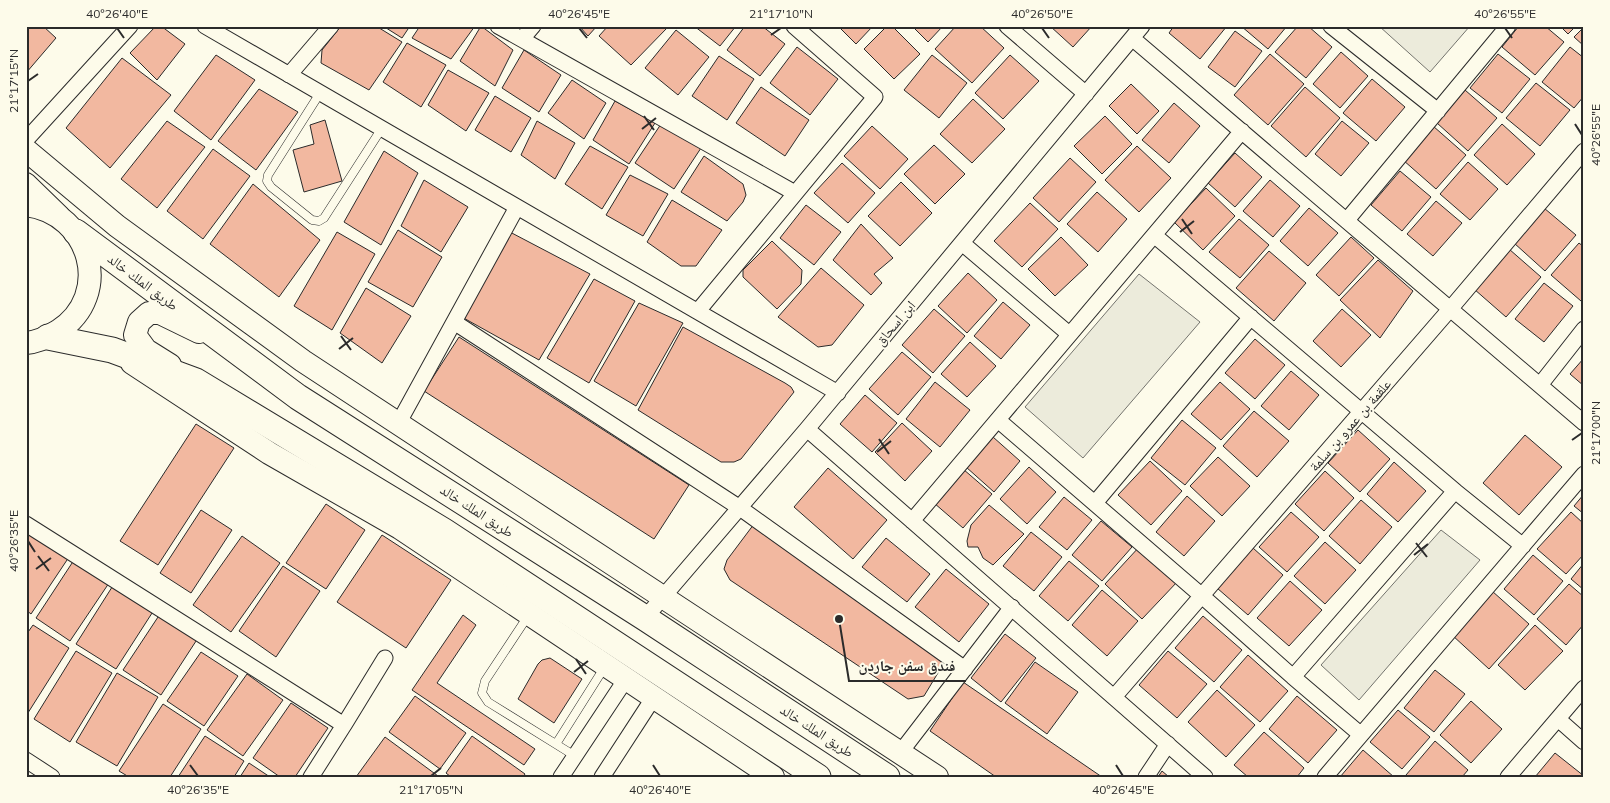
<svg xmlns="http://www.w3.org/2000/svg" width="1610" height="803" viewBox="0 0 1610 803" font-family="Mulish,'Noto Naskh Arabic',sans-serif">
  <rect width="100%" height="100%" fill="#fdfbea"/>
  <!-- green -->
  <path fill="#ecebdb" stroke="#74746e" d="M1379 26H1470L1430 72Z
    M1139 274 1200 322 1083 458 1025 407Z
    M1441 530 1480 560 1359 700 1321 665Z"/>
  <!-- building -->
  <path fill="#f2b8a0" stroke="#2b2b2b" d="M26 26H43L56 38 26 73Z
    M156 26H161L185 44 157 80 130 53Z
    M341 26H376L402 42 369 90 321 63 322 50Z
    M383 26H410L402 38Z
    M420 26H475L451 59 412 38Z
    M481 26 513 50 495 86 460 61Z
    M579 26H597L588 36Z
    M608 26H666L667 28 631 65 599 36Z
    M694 26H736L720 46Z
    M745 26H762L785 44 760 76 727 50Z
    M838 26H873L856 44Z
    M887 26H892L920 54 894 79 864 49Z
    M912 26H943L928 42Z
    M956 26H980L1004 48 972 83 935 49Z
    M1050 26H1092L1073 47Z
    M1174 26H1227L1200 59 1169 33Z
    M1241 26H1287L1268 49Z
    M1298 26H1308L1332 47 1306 78 1275 52Z
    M1519 26H1545L1564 42 1535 75 1502 47Z
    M1560 26H1576L1568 34Z
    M1584 27V46L1574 37Z
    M676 30 709 57 678 95 645 68Z
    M1235 31 1262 51 1235 87 1208 67Z
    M407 43 446 65 421 107 383 82Z
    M797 47 838 79 810 115 770 83Z
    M1570 47 1584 58V96L1574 108 1542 82Z
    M524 50 561 75 539 112 502 88Z
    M1341 52 1368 76 1340 108 1313 84Z
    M1270 54 1304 84 1268 125 1234 95Z
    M1498 54 1530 79 1502 113 1470 88Z
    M216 55 255 80 211 140 174 111Z
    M932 55 967 83 939 118 904 90Z
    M1010 55 1039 81 1003 119 975 93Z
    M719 56 754 79 727 120 692 96Z
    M122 58 171 95 110 168 66 128Z
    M448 70 489 93 466 131 428 105Z
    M1372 79 1405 107 1376 141 1343 113Z
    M572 80 606 103 584 139 548 113Z
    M1536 83 1570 110 1540 146 1506 118Z
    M1131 84 1159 111 1137 134 1109 106Z
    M761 87 809 120 785 156 736 123Z
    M1305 87 1340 118 1306 157 1271 126Z
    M259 89 298 112 256 170 218 141Z
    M1465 90 1497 118 1468 151 1437 123Z
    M495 96 531 118 511 152 475 130Z
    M973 99 1005 129 972 163 940 134Z
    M615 101 655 123 629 164 593 140Z
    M1174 103 1200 126 1169 163 1142 140Z
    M1105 116 1132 144 1102 174 1074 146Z
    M325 120 342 181 304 192 293 150 314 144 310 125Z
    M167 121 205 147 157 208 121 179Z
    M537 121 575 143 555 179 521 155Z
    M1342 121 1369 143 1341 176 1315 154Z
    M661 124 701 148 674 189 635 163Z
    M1502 124 1535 154 1507 185 1474 155Z
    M872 126 908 159 880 189 844 156Z
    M1433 126 1466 155 1436 189 1403 160Z
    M934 145 965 174 935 204 904 174Z
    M590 146 628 167 602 209 565 184Z
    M1137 146 1171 178 1139 212 1105 180Z
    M213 149 250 176 203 239 167 211Z
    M384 151 418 173 381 245 344 222Z
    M1235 153 1262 177 1235 207 1208 183Z
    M704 156 743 184 746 195 743 202 727 221 681 192Z
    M1070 158 1096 182 1059 222 1033 198Z
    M1468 162 1498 189 1470 220 1440 194Z
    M842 163 875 193 848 223 814 193Z
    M1400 171 1431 197 1402 231 1371 205Z
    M630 175 668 194 643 236 606 215Z
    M424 180 468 207 441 252 401 226Z
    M1270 180 1300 206 1273 237 1243 211Z
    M901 182 932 213 900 246 868 216Z
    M253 184 320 240 279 297 210 244Z
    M1206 188 1235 216 1203 250 1174 222Z
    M1097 192 1127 219 1098 252 1067 224Z
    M672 200 722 230 696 266H681L647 242Z
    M1436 201 1462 223 1433 256 1407 234Z
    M1030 203 1058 229 1022 267 994 241Z
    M806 205 841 232 814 265 780 238Z
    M1309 208 1338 233 1308 266 1280 241Z
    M1544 208 1576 235 1545 271 1514 243Z
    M1239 219 1269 245 1240 278 1209 252Z
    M861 224 893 258 874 274 882 283 871 295 833 260Z
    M398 230 442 257 413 307 368 282Z
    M508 231 590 274 539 360 460 316Z
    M337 232 375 254 332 330 294 306Z
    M1061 237 1088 265 1055 296 1028 269Z
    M1351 237 1374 258 1339 296 1316 275Z
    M772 241 802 270 801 284 777 309 743 277V270Z
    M1579 243 1584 247V297L1581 301 1551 275Z
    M1509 249 1541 277 1506 317 1474 289Z
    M1269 251 1306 283 1274 321 1236 288Z
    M1378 260 1413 291 1380 338 1340 300Z
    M821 268 864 305 832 345 818 347 778 317Z
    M968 273 997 300 967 333 938 306Z
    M594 279 635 301 589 383 547 358Z
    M1544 283 1573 306 1544 342 1515 319Z
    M366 288 411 316 382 363 340 333Z
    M1003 302 1030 325 1001 359 974 336Z
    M639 303 683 323 636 406 594 381Z
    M934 309 965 336 933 373 902 345Z
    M1342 309 1371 335 1341 367 1313 341Z
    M683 327 785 383 791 387 794 392 741 459 734 462H721L638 410Z
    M459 337 689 485 654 539 424 391Z
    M1255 339 1285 365 1255 399 1225 373Z
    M970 342 996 366 967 397 941 374Z
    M902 352 931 377 898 415 869 389Z
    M1584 358V386L1570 374Z
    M1291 371 1319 395 1289 430 1261 406Z
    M935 382 970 410 940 447 906 419Z
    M1220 382 1250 409 1221 440 1191 414Z
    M865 395 897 423 872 452 840 424Z
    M1254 411 1289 441 1257 477 1223 446Z
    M1182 420 1216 448 1185 485 1151 458Z
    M902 423 932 451 905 481 875 452Z
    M196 424 234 448 158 565 120 541Z
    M1358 430 1390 459 1360 492 1328 463Z
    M1525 435 1562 467 1519 515 1483 483Z
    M993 437 1020 461 994 492 966 467Z
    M1218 457 1250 486 1222 516 1190 486Z
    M1150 461 1182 491 1151 525 1118 495Z
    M1394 462 1426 491 1398 522 1367 494Z
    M1029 467 1056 492 1027 524 1000 499Z
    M828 468 887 520 853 559 794 507Z
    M963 469 992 494 963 528 934 503Z
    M1325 471 1354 498 1324 531 1295 504Z
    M1584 494V514L1574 506Z
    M1187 496 1215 521 1184 556 1156 532Z
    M1064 497 1092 520 1067 550 1039 527Z
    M1361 500 1392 527 1360 564 1329 536Z
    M326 504 365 530 326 589 286 563Z
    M989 505 1024 534 993 565 983 558 978 547H968L967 541 971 525Z
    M201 510 232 530 191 593 160 573Z
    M1291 512 1319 537 1287 572 1259 547Z
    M1571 512 1584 524V554L1566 574 1537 549Z
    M1101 521 1132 547 1102 581 1072 555Z
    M754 524 947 658 924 696 908 699 730 580 724 569 727 560Z
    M29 532 69 557 31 614 26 610V536Z
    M1031 532 1062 557 1034 591 1003 566Z
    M382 535 451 580 406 648 337 602Z
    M242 536 280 563 231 632 193 605Z
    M886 538 930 574 907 602 862 567Z
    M1325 542 1356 570 1325 604 1294 576Z
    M1140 546 1178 581 1142 619 1105 584Z
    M1253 548 1283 575 1248 615 1217 588Z
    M1533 555 1563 581 1534 615 1504 589Z
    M74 560 109 583 70 641 36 618Z
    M1069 561 1099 586 1068 621 1039 596Z
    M1584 563V590L1571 579Z
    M283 566 320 591 276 657 239 631Z
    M946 569 989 604 959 642 915 607Z
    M1290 581 1322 610 1289 646 1257 618Z
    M114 584 154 610 116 669 76 644Z
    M1569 584 1584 597V624L1566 645 1537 619Z
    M1102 590 1138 621 1107 656 1072 625Z
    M1492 591 1529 624 1489 669 1452 635Z
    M160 614 198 638 161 695 123 670Z
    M463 615 476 625 437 683 535 749 524 765 412 690Z
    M1203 616 1242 650 1214 682 1175 648Z
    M33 625 69 648 26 716V635Z
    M1535 625 1563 651 1525 690 1498 665Z
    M1005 634 1036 658 1001 702 971 678Z
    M76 651 112 673 70 742 34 719Z
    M1168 651 1207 684 1177 718 1139 685Z
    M201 652 238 676 204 726 167 701Z
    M1248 655 1288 691 1260 722 1220 687Z
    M550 658 582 679 554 723 518 699 538 664 542 660Z
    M1035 662 1078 692 1047 734 1005 703Z
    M1435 670 1465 694 1434 732 1404 708Z
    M117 673 158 697 117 766 76 742Z
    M247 674 283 700 243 756 207 730Z
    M963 682 1102 777H996L930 731Z
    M1217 690 1255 725 1226 757 1188 722Z
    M415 696 466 733 440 769 389 732Z
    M1297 696 1337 730 1308 763 1269 729Z
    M1471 701 1502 729 1471 763 1440 735Z
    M291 703 328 728 295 777H280L253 758Z
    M163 704 201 729 170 777H129L119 771Z
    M1398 710 1430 737 1402 769 1370 742Z
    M1264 732 1304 768 1297 777H1248L1234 765Z
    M205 736 244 761 234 777H178Z
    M472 736 525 774 523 777H451L446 773Z
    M385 737 438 776V777H356Z
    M1435 741 1468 770 1462 777H1409L1406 775Z
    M1363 750 1394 777H1340Z
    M1555 753 1584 776V777H1535Z
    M249 763 270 777H240Z
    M1162 771 1169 777H1158Z"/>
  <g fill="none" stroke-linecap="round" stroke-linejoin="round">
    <!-- service casing -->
    <g stroke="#2b2b2b" stroke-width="9">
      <path id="service" d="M320 93 268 175 267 181 271 187 312 220 319 221 324 218 382 128
        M528 616 485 681 482 693 488 702 575 756
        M556 744 604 668"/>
    </g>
    <!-- minor casing -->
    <g stroke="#2b2b2b" stroke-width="17">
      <path id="minor" d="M205 26 838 393
        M498 26 795 193
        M1007 26 1086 94
        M1331 26 1438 111
        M1132 38 1584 423
        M522 39 533 26
        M289 75 331 26
        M26 140 130 26
        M1347 220 1508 26
        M1154 235 1455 491 1523 546
        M962 243 1069 334
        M698 311 875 97 794 26
        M454 322 740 508 965 669
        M1540 385 1584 329
        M998 420 1202 596 1293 677 1360 734
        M398 424 517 207
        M807 429 1205 777
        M1095 503 1251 317
        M912 521 1242 131
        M26 524 344 725 385 658
        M645 618 807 429 1142 26
        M1293 677 1455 491
        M1114 697 1451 308 1584 151
        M1558 719 1584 742
        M900 753 1012 607
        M26 760 52 777
        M311 777 344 725
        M561 777 626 679
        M602 777 654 697
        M1146 777 1168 744
        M1325 777 1584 474
        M1508 777 1584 688"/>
    </g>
    <!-- tertiary casing -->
    <g stroke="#2b2b2b" stroke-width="22">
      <path id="tertiary" d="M26 183 60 216"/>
    </g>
    <!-- secondary casing -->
    <g stroke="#2b2b2b" stroke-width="24">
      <path id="secondary" d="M26 150 117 226 303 361 937 777
        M26 205C91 213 114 295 58 331 48 337 38 342 26 343
        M132 363 269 453 400 528 773 777
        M170 365 146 350 135 335 139 322 149 313H160L199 332"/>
    </g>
    <!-- primary casing -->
    <g stroke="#2b2b2b" stroke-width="27">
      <path id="primary" d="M76 232 298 397 645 618 887 777
        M48 337 112 350 196 381 444 531 818 777"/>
    </g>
    <!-- service -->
    <use href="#service" stroke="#fdfbea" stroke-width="8"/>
    <!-- minor -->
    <use href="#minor" stroke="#fdfbea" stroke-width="15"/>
    <!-- tertiary -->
    <use href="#tertiary" stroke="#fdfbea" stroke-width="20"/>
    <!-- secondary -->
    <use href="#secondary" stroke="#fdfbea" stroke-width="22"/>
    <!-- primary -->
    <use href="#primary" stroke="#fdfbea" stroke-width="25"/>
  </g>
  <!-- ticks -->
  <path fill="none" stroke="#2b2b2b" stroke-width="2" d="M117 28 124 38M579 28 587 38M1042 28 1049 38M1505 28 1512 38M771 35 781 28M28 81 38 74M644 116 654 130M1575 124 1582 135M642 129 656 118M1182 219 1192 234M1180 232 1194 221M341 336 351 350M339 349 353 338M879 439 889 454M1572 440 1582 433M877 452 891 441M28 541 35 552M1416 543 1427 557M1414 555 1428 544M38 556 49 571M36 569 51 558M576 659 586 674M574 672 588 661M190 765 198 776M653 765 660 776M1116 765 1123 776M431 776 441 768"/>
  <g text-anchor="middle" stroke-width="4" stroke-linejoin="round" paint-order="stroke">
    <!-- street labels -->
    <g font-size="14" fill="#2b2b2b" stroke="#fdfbea">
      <text transform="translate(143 282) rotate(37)" y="5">طريق الملك خالد</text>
      <text transform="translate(895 323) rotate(-50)" y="5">ابن اسحاق</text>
      <text transform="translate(1350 425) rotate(-49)" y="5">علقمة بن عمرو بن سلمة</text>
      <text transform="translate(477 511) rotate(33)" y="5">طريق الملك خالد</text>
      <text transform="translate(817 731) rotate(33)" y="5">طريق الملك خالد</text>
    </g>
  </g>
  <!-- callouts -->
  <path fill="none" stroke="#2b2b2b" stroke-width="2" d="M839 619L849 681H966"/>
  <circle fill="#2b2b2b" stroke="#fdfbea" stroke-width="2" cx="839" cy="619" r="5"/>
  <g font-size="15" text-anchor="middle" font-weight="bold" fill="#2b2b2b" stroke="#fdfbea" stroke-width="4" stroke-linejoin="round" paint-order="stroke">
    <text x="907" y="671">فندق سفن جاردن</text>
  </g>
  <!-- border -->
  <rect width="1610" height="803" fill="none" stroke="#fdfbea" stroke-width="55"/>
  <rect x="28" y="28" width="1554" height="748" fill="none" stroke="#2b2b2b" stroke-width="2"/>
  <g font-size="12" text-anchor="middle" fill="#2b2b2b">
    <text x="117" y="18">40°26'40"E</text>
    <text x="579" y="18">40°26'45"E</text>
    <text x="781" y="18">21°17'10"N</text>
    <text x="1042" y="18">40°26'50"E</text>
    <text x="1505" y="18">40°26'55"E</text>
    <text transform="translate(14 81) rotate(-90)" y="4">21°17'15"N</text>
    <text transform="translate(1596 135) rotate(-90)" y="4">40°26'55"E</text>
    <text transform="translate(1596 433) rotate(-90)" y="4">21°17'00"N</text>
    <text transform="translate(14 541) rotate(-90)" y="4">40°26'35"E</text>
    <text x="198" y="794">40°26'35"E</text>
    <text x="431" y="794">21°17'05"N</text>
    <text x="660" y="794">40°26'40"E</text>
    <text x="1123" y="794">40°26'45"E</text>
  </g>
</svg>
